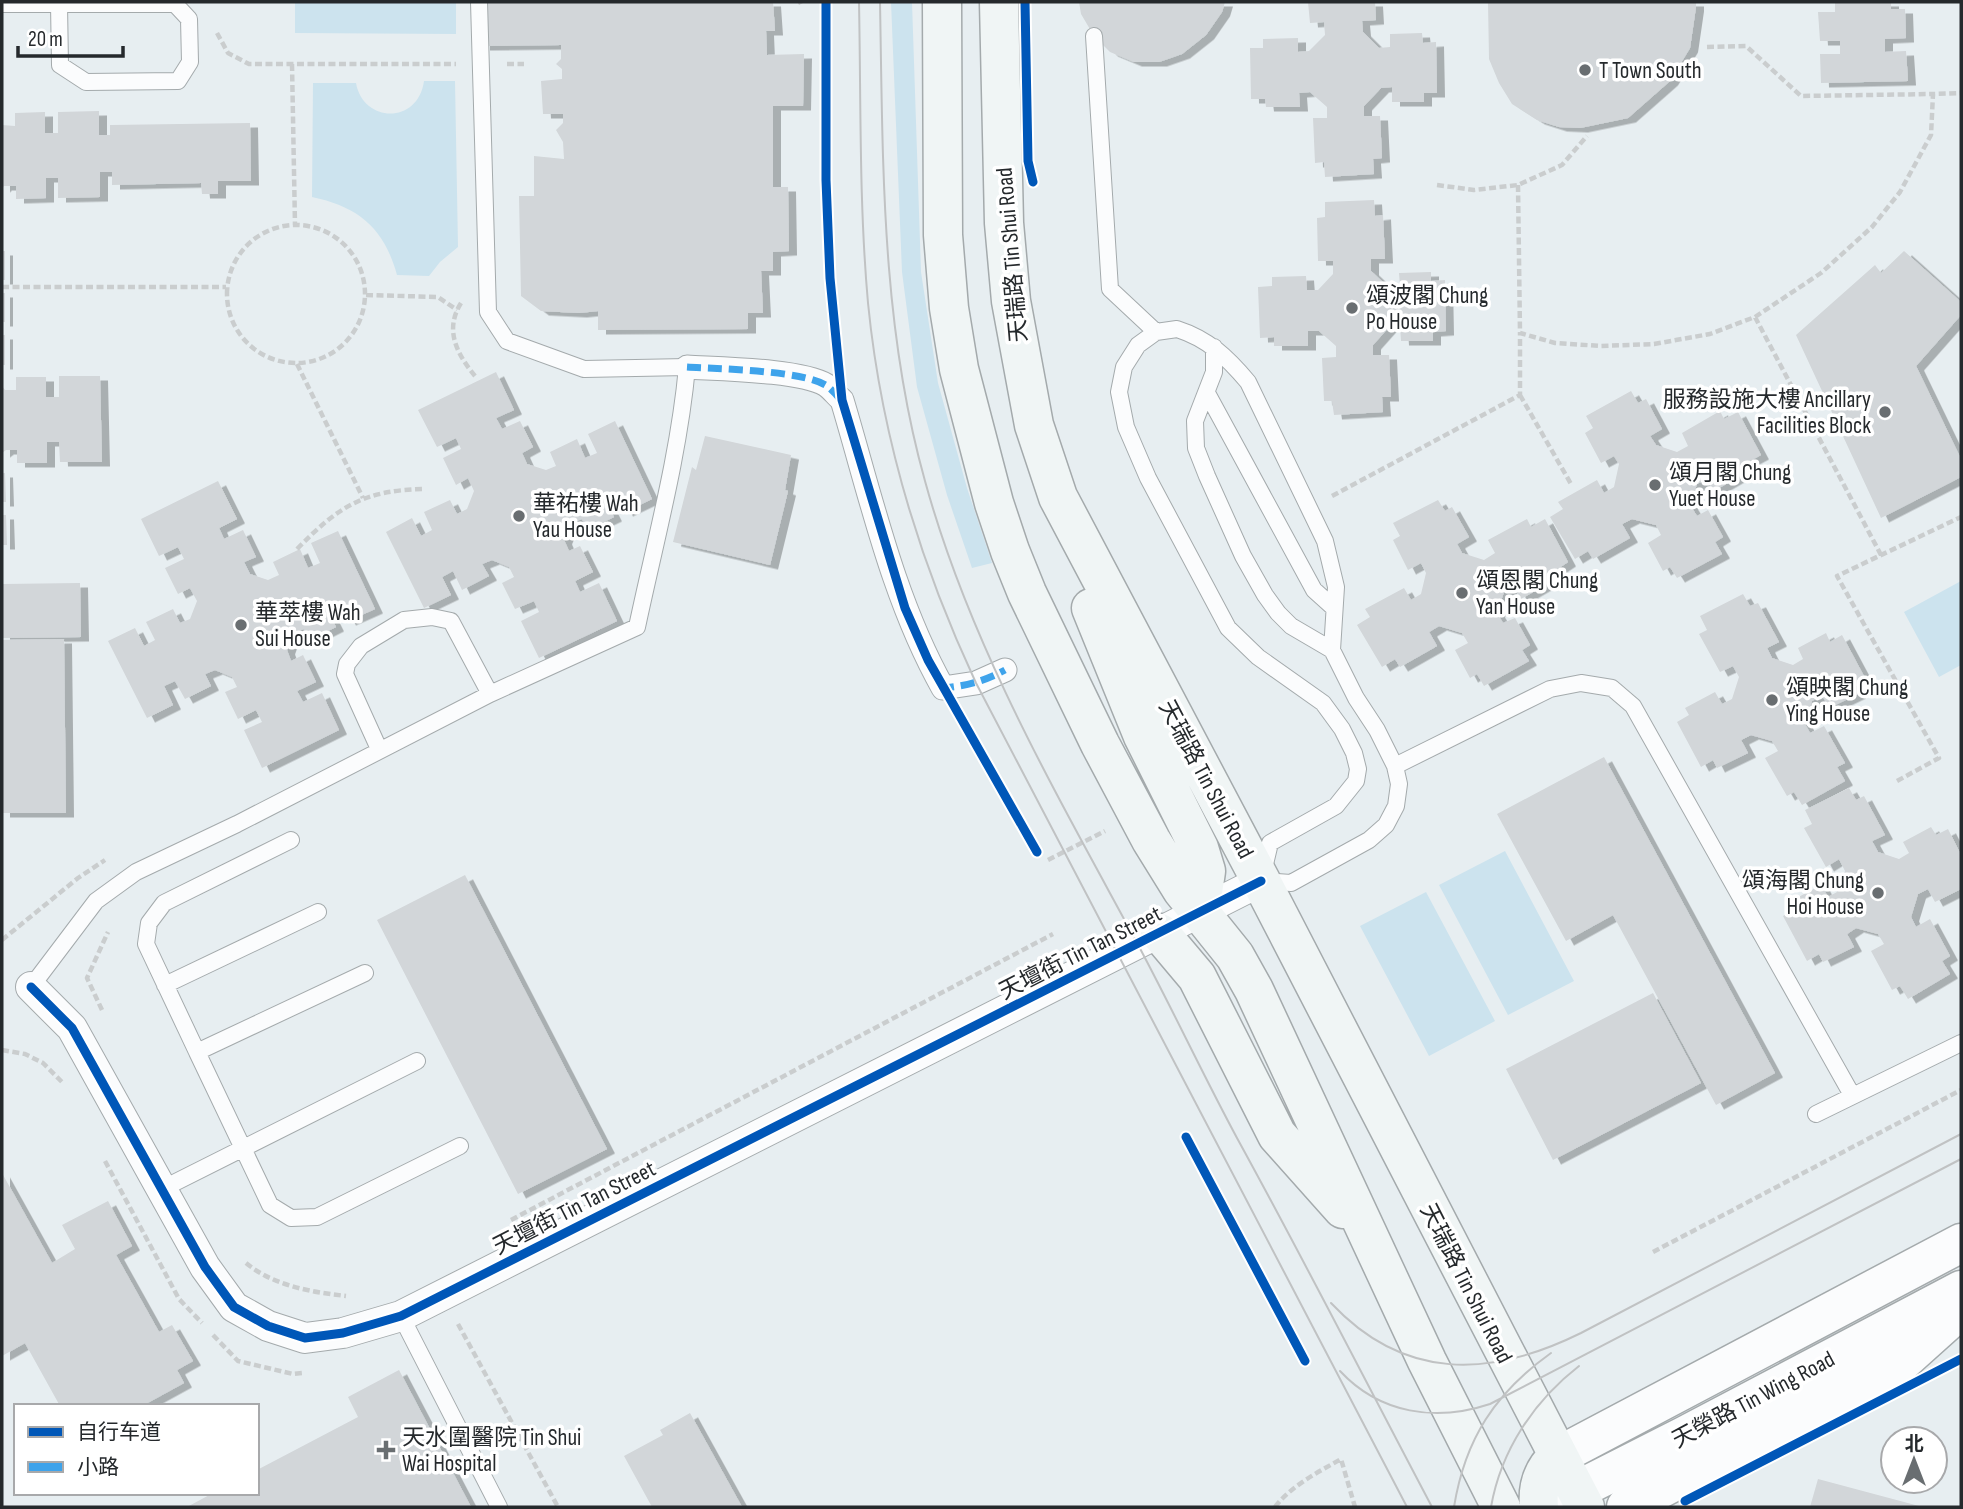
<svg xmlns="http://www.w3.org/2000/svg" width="1963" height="1509" viewBox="0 0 1963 1509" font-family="'Sofia Sans Condensed','Noto Sans SC',sans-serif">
  <defs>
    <filter id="shadow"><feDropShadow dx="8" dy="4.5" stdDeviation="0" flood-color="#0004"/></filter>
  </defs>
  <rect width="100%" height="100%" fill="#e7eef1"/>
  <!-- green -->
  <path fill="#cce3ee" d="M295 2H456V34L295 33Z
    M891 2H912L921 272 938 383 967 488 992 563 972 568 947 495 917 387 902 272Z
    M424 81H455L458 247 440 262 429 276 397 275C384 228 359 207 312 197L313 83H356C363 123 418 125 424 81Z
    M1961 581V665L1939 677 1904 612Z
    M1505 851 1574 981 1508 1015 1439 885Z
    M1426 892 1495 1021 1429 1056 1360 926Z"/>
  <!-- building -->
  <path fill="#d2d6d9" filter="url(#shadow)" d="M482 2H773L775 31H766L767 55 804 54 803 106H773V187H788L789 251 773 252V271H761L763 313H748V329L598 330V311L579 313 541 311 521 296 519 196H534V156L564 159 563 142 556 130 563 123V114H543L541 81 562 79V69L556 64 561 59V45L482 46Z
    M1079 2H1225L1222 12 1206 35 1182 54 1159 62H1134L1110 52 1094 36 1081 14Z
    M1308 2H1375L1376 20 1362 21 1363 32 1379 48 1390 47V34L1422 33 1423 43 1436 42 1437 93H1424V102H1392V87L1381 88 1364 106V116H1380L1382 158 1373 159 1374 174 1325 177 1324 162 1315 163 1313 118H1327V107L1310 92 1299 93 1300 107H1266L1265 99H1251L1250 48H1263V39L1298 38V52L1309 51 1325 35 1324 22 1310 23Z
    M1488 2H1696V7L1690 48 1670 81 1628 118 1580 128 1559 127 1537 120 1512 104 1499 83 1489 59Z
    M1835 2H1891V9H1905L1906 38 1885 39V52L1906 51 1908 81 1821 83 1820 54H1840V41H1820L1818 12H1835Z
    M99 111V135H110V125L250 123 251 181H218V194H202L201 183 112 185V172H100V197L58 198V178H46V198L16 199V186H4L2 188V125L15 126V113L45 112V133H58V112Z
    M1374 200 1375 216 1383 215 1385 259H1371V271L1387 286H1400L1399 273 1431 272V281L1445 280 1446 331 1433 332V341H1401L1400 326 1389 327 1373 345V355H1389L1391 397H1382L1383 412 1334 415 1332 401H1324L1322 358 1336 357V346L1319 331H1308V346H1274V337L1260 338 1258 287 1272 286V277L1306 276 1307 290H1318L1333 274V261H1318L1317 218 1325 217V202Z
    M2 251H5V280H2Z
    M1904 251 1961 302V315L1916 366 1961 459V477L1881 518 1796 335 1875 265 1881 273Z
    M2 293H5V322H2Z
    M2 335H5V365H2Z
    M496 372 514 410 496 418 502 429 520 421 533 447 522 453 527 464 546 470 556 466 550 452 577 439 585 458 597 453 588 434 615 421 652 499 625 512 616 494 605 499 614 517 587 530 582 519 571 523 564 540 569 551 580 546 593 572 575 581 580 592 599 583 617 621 539 658 521 621 539 612 534 601 515 609 502 583 514 577 509 567 492 560 482 564 489 576 462 590 453 571 442 577 451 595 424 608 386 532 412 518 421 536 432 530 424 512 450 500 457 514 467 509 474 491 468 478 456 485 443 458 461 449 456 438 437 447 418 410Z
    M59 376H100L102 462H60L59 442H47V463H17V450H6L2 453V386L5 390H16V377H46V397H59Z
    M1631 391 1638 403 1646 399 1662 429 1650 436 1656 445 1677 452 1688 446 1682 433 1720 411 1724 419 1738 412 1761 455 1748 462 1752 469 1714 491 1707 479 1697 484 1690 505 1697 516 1708 510 1723 537 1715 542 1722 554 1677 578 1670 567 1663 571 1648 543 1661 535 1656 525 1632 519 1622 524 1630 538 1593 559 1588 551 1575 559 1550 517 1563 509 1558 502 1597 480 1604 493 1614 487 1619 464 1614 456 1601 463 1585 433 1593 428 1586 416Z
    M705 436 791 455 785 490 788 491 770 565 673 542 692 467 696 470Z
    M2 473H5L6 502H2Z
    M218 481 237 519 219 528 224 539 243 530 256 557 244 562 250 574 268 580 279 575 273 562 300 549 308 568 320 563 311 543 338 531 375 609 348 621 339 604 327 609 336 627 310 640 304 629 293 633 287 650 291 661 303 655 316 682 297 691 303 702 322 693 339 730 262 768 244 730 262 722 256 710 238 719 225 692 237 687 232 677 215 670 205 674 211 686 185 699 175 681 164 686 173 705 147 718 108 641 135 628 144 646 155 640 146 622 173 609 180 623 190 619 197 601 190 588 178 594 165 568 184 559 178 547 159 556 141 519Z
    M1438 500 1445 511 1452 507 1469 537 1457 544 1462 553 1484 560 1495 553 1488 540 1527 519 1531 527 1545 519 1568 562 1556 570 1559 577 1521 599 1514 587 1504 592 1497 613 1503 623 1515 618 1530 645 1522 650 1529 661 1484 686 1477 674 1470 678 1455 650 1468 643 1462 633 1439 626 1429 632 1437 646 1400 667 1395 659 1382 667 1357 625 1370 617 1365 609 1404 588 1411 600 1421 594 1426 573 1421 563 1408 570 1393 540 1400 536 1393 523Z
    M2 515H6L7 545H2Z
    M80 583 81 637 2 638V584Z
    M1743 594 1750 606 1758 603 1779 642 1767 648 1772 658 1793 665 1803 659 1798 648 1826 633 1830 642 1842 635 1866 680 1854 687 1858 694 1829 708 1822 695 1812 701 1805 724 1810 733 1824 726 1845 763 1837 767 1845 781 1802 805 1794 792 1787 796 1765 758 1778 751 1772 741 1751 735 1741 740 1748 753 1717 768 1713 760 1701 767 1677 722 1689 715 1685 708 1715 692 1722 704 1732 699 1739 677 1733 666 1720 672 1699 634 1707 630 1700 616Z
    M64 639 66 813H2V640Z
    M1604 757 1775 1073 1716 1105 1613 915 1566 941 1497 814Z
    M1849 788 1856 800 1864 796 1885 835 1872 841 1878 852 1899 859 1909 853 1903 842 1931 827 1936 835 1948 829 1961 855V889L1935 902 1928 889 1918 894 1911 917 1916 927 1930 919 1950 956 1942 961 1950 974 1908 999 1900 986 1892 990 1871 951 1884 944 1878 934 1856 928 1847 934 1854 947 1823 962 1819 954 1807 961 1783 916 1795 909 1791 901 1821 885 1828 897 1837 892 1845 871 1839 859 1826 867 1804 828 1812 824 1805 810Z
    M465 875 607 1149 518 1194 377 920Z
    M1653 993 1701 1083 1553 1160 1506 1069Z
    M2 1173 52 1263 75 1249 62 1225 108 1201 132 1246 116 1255 159 1332 172 1325 193 1361 177 1370 184 1383 142 1406H60L25 1343 2 1356Z
    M399 1370 471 1507H187L213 1493H257V1470L358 1417 348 1397Z
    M690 1413 742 1507H652L624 1456 663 1435 660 1430Z
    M1818 1479 1919 1506V1507H1810Z"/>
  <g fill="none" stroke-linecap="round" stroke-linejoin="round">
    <!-- service casing -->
    <g stroke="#a4aaac" stroke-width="18">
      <path id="service" d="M2 4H175L189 19 190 62 178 81 86 82 60 65 59 4
        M1094 36 1110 289 1156 332
        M1177 329C1208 339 1227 357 1248 382L1325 541 1336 587 1332 650 1356 698 1377 730 1395 766 1399 784 1396 806 1386 825 1369 840 1291 883 1261 881 1270 843 1336 806 1356 781 1358 769 1354 753 1342 729 1323 703 1258 657 1228 628 1148 478 1126 427 1119 392 1124 367 1138 345 1156 332Z
        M1214 347V372L1195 421 1196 448 1207 476 1243 556 1265 595 1278 613 1291 626 1332 650
        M1207 393 1314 590 1334 608
        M379 749 345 674 347 664 361 646 404 620 432 617 451 621 490 694
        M1395 766 1550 689 1581 683 1612 688 1633 706 1852 1095
        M365 973 197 1052 270 1205 291 1218 317 1217 460 1146
        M165 985 318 912
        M31 987 96 901 136 872 237 824 490 694 637 627C655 542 679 455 687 367L584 369 507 341 488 312 479 2
        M197 1052 146 944 149 923 164 903 291 840
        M1816 1114 1961 1043
        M162 1189 417 1061
        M401 1316 499 1507"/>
    </g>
    <!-- pedestrian casing -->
    <g stroke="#a4aaac" stroke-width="25">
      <path id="pedestrian" d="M687 367C719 369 801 370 826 385 832 389 837 396 842 400 871 497 893 599 943 688L976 683 1005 670"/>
    </g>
    <!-- minor casing -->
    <g stroke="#a4aaac" stroke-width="32">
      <path id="minor" d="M31 987 72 1028 205 1267 234 1307 268 1326 305 1338 343 1333 401 1316 1261 881"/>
    </g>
    <!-- tertiary casing -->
    <g stroke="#a4aaac" stroke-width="41">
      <path id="tertiary" d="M1558 1456 1961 1243
        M1546 1506 1684 1436 1961 1290
        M1626 1507 1903 1361 1961 1309"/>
    </g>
    <!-- secondary casing -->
    <g stroke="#a4aaac" stroke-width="41">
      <path id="secondary" d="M942 2 943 235 949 308 959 369 994 503 1010 551 1027 593 1100 744 1151 840 1182 890 1235 956 1254 990 1427 1361 1501 1507
        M999 2 1004 223 1011 301 1034 425 1058 497 1261 881 1585 1507
        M1091 608 1143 736 1199 848 1206 871 1200 913
        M1160 933 1197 977 1277 1135 1343 1209
        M1539 1507C1537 1486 1542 1470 1558 1456"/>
    </g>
    <!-- path -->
    <path stroke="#cacdce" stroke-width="4.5" stroke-dasharray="7 3.5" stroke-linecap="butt" d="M800 2 801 4
      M217 33 228 53 249 64H456
      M1707 47 1746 46 1801 96 1933 94
      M292 64 295 225
      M507 64H524
      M1437 185 1474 190 1518 185 1562 165 1587 136
      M1518 185 1520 333 1555 343 1601 346 1654 344 1710 334 1755 317 1821 273 1872 227 1900 192 1931 135 1933 94 1961 93
      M227 294a69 69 0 1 1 138 0a69 69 0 1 1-138 0Z
      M2 287H226
      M366 295 438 297 457 310
      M461 303C444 330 457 354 475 376
      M1755 317 1881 555
      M297 364 363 498
      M1520 395 1571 484
      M1332 496 1520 395V333
      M297 549C339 506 364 490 425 489
      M1897 781 1939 758 1837 576 1961 517
      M1048 860 1105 831
      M2 940 78 878 105 860
      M102 1010 87 978 108 932
      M2 1050 25 1054 43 1063 62 1082
      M105 1161 179 1299 202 1323
      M511 1220 1053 934
      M1653 1252 1961 1090
      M246 1263C274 1286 311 1292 346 1296
      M458 1324 558 1507
      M213 1335 238 1361 293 1374 303 1373
      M1275 1507C1292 1485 1317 1473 1341 1459L1355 1507"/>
    <!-- service -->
    <use href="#service" stroke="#fbfcfd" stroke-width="16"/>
    <!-- pedestrian -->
    <use href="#pedestrian" stroke="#fbfcfd" stroke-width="23"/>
    <!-- minor -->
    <use href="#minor" stroke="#fbfcfd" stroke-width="30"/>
    <!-- tertiary -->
    <use href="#tertiary" stroke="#fbfcfd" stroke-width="38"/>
    <!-- secondary -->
    <use href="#secondary" stroke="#f0f5f5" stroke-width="38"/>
    <!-- tram -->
    <path stroke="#c0c2c3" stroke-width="2" d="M859 2C861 102 859 203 868 303 881 435 920 563 976 683L1407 1507
      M880 2C883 163 881 325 925 481 970 645 1056 793 1136 941 1171 1006 1202 1073 1237 1138 1304 1260 1367 1384 1432 1507
      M1331 1303C1404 1381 1490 1378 1581 1333L1961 1134
      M1340 1371C1380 1414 1436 1422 1490 1404L1961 1159
      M1454 1507C1465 1439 1495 1393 1551 1353
      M1491 1507C1501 1450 1534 1401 1579 1366"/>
    <!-- quiet -->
    <path stroke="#3ea3eb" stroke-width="7" stroke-dasharray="14 7" stroke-linecap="butt" d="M687 367C718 369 803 370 827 386 832 390 838 396 842 402
      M942 685 943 688C966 686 985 681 1005 670"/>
    <!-- cycleway casing -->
    <g stroke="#fff" stroke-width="13">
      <path id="cycleway" d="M826 2V180L830 278 842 400 905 608 928 660 1037 852
        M1025 2 1028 161 1033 182
        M31 987 72 1028 205 1267 234 1307 268 1326 305 1338 343 1333 401 1316 1261 881
        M1186 1137 1305 1361
        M1685 1501 1961 1359"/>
    </g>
    <!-- cycleway -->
    <use href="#cycleway" stroke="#0057b8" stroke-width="9"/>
  </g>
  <!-- markers -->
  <g fill="#696e71" stroke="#fff" stroke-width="2.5">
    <circle cx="1585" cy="70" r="7"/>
    <circle cx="1352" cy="308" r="7"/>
    <circle cx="1885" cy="412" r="7"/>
    <circle cx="1655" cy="485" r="7"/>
    <circle cx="519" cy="516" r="7"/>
    <circle cx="1462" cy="593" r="7"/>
    <circle cx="241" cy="625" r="7"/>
    <circle cx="1772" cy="700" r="7"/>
    <circle cx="1878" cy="893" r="7"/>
    <path d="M382.5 1439.5h7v7h7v7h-7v7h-7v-7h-7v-7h7z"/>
  </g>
  <g text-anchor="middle" stroke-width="7" stroke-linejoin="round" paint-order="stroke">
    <!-- poi labels -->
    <g font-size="23" fill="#25292c" stroke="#fff" text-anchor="start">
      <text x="1599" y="78">T Town South</text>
      <text x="1366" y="303">頌波閣 Chung<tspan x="1366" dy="26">Po House</tspan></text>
      <text x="1871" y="407" text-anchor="end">服務設施大樓 Ancillary<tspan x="1871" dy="26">Facilities Block</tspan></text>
      <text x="1669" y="480">頌月閣 Chung<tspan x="1669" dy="26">Yuet House</tspan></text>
      <text x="533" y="511">華祐樓 Wah<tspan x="533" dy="26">Yau House</tspan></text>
      <text x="1476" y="588">頌恩閣 Chung<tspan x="1476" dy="26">Yan House</tspan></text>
      <text x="255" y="620">華萃樓 Wah<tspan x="255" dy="26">Sui House</tspan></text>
      <text x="1786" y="695">頌映閣 Chung<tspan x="1786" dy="26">Ying House</tspan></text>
      <text x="1864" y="888" text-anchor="end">頌海閣 Chung<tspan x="1864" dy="26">Hoi House</tspan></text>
      <text x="402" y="1445">天水圍醫院 Tin Shui<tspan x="402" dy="26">Wai Hospital</tspan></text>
    </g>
    <!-- street labels -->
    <g font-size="23" fill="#25292c" stroke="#fff">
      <text transform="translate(1011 255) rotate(-95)" y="8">天瑞路 Tin Shui Road</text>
      <text transform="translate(1207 779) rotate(62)" y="8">天瑞路 Tin Shui Road</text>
      <text transform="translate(1080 952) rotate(-27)" y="8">天壇街 Tin Tan Street</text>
      <text transform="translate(574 1207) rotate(-27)" y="8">天壇街 Tin Tan Street</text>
      <text transform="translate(1467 1283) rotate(63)" y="8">天瑞路 Tin Shui Road</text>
      <text transform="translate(1753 1399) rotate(-28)" y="8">天榮路 Tin Wing Road</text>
    </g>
  </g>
  <!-- border -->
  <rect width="1963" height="1509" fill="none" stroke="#25292c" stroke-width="7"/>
  <!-- legend -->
  <rect x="14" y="1404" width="245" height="91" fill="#ffffff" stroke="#a8a9ab" stroke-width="2"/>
  <rect x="28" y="1427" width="35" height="10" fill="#0057b8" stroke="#a8a9ab" stroke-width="2"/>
  <text x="77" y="1439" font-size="21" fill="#25292c">自行车道</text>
  <rect x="28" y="1462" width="35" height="10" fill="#3ea3eb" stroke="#a8a9ab" stroke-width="2"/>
  <text x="77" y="1474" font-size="21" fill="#25292c">小路</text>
  <!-- north arrow -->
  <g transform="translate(1914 1460)"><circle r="33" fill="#ffffff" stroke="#a8a9ab" stroke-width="2"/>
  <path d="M0-5L12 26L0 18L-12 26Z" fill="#696e71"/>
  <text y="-10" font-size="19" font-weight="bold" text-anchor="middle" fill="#25292c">北</text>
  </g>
  <!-- scale -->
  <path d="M18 46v10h105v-10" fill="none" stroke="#25292c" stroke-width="3.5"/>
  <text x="28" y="46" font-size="21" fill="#25292c" stroke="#ffffff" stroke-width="5" paint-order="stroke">20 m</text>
</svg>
